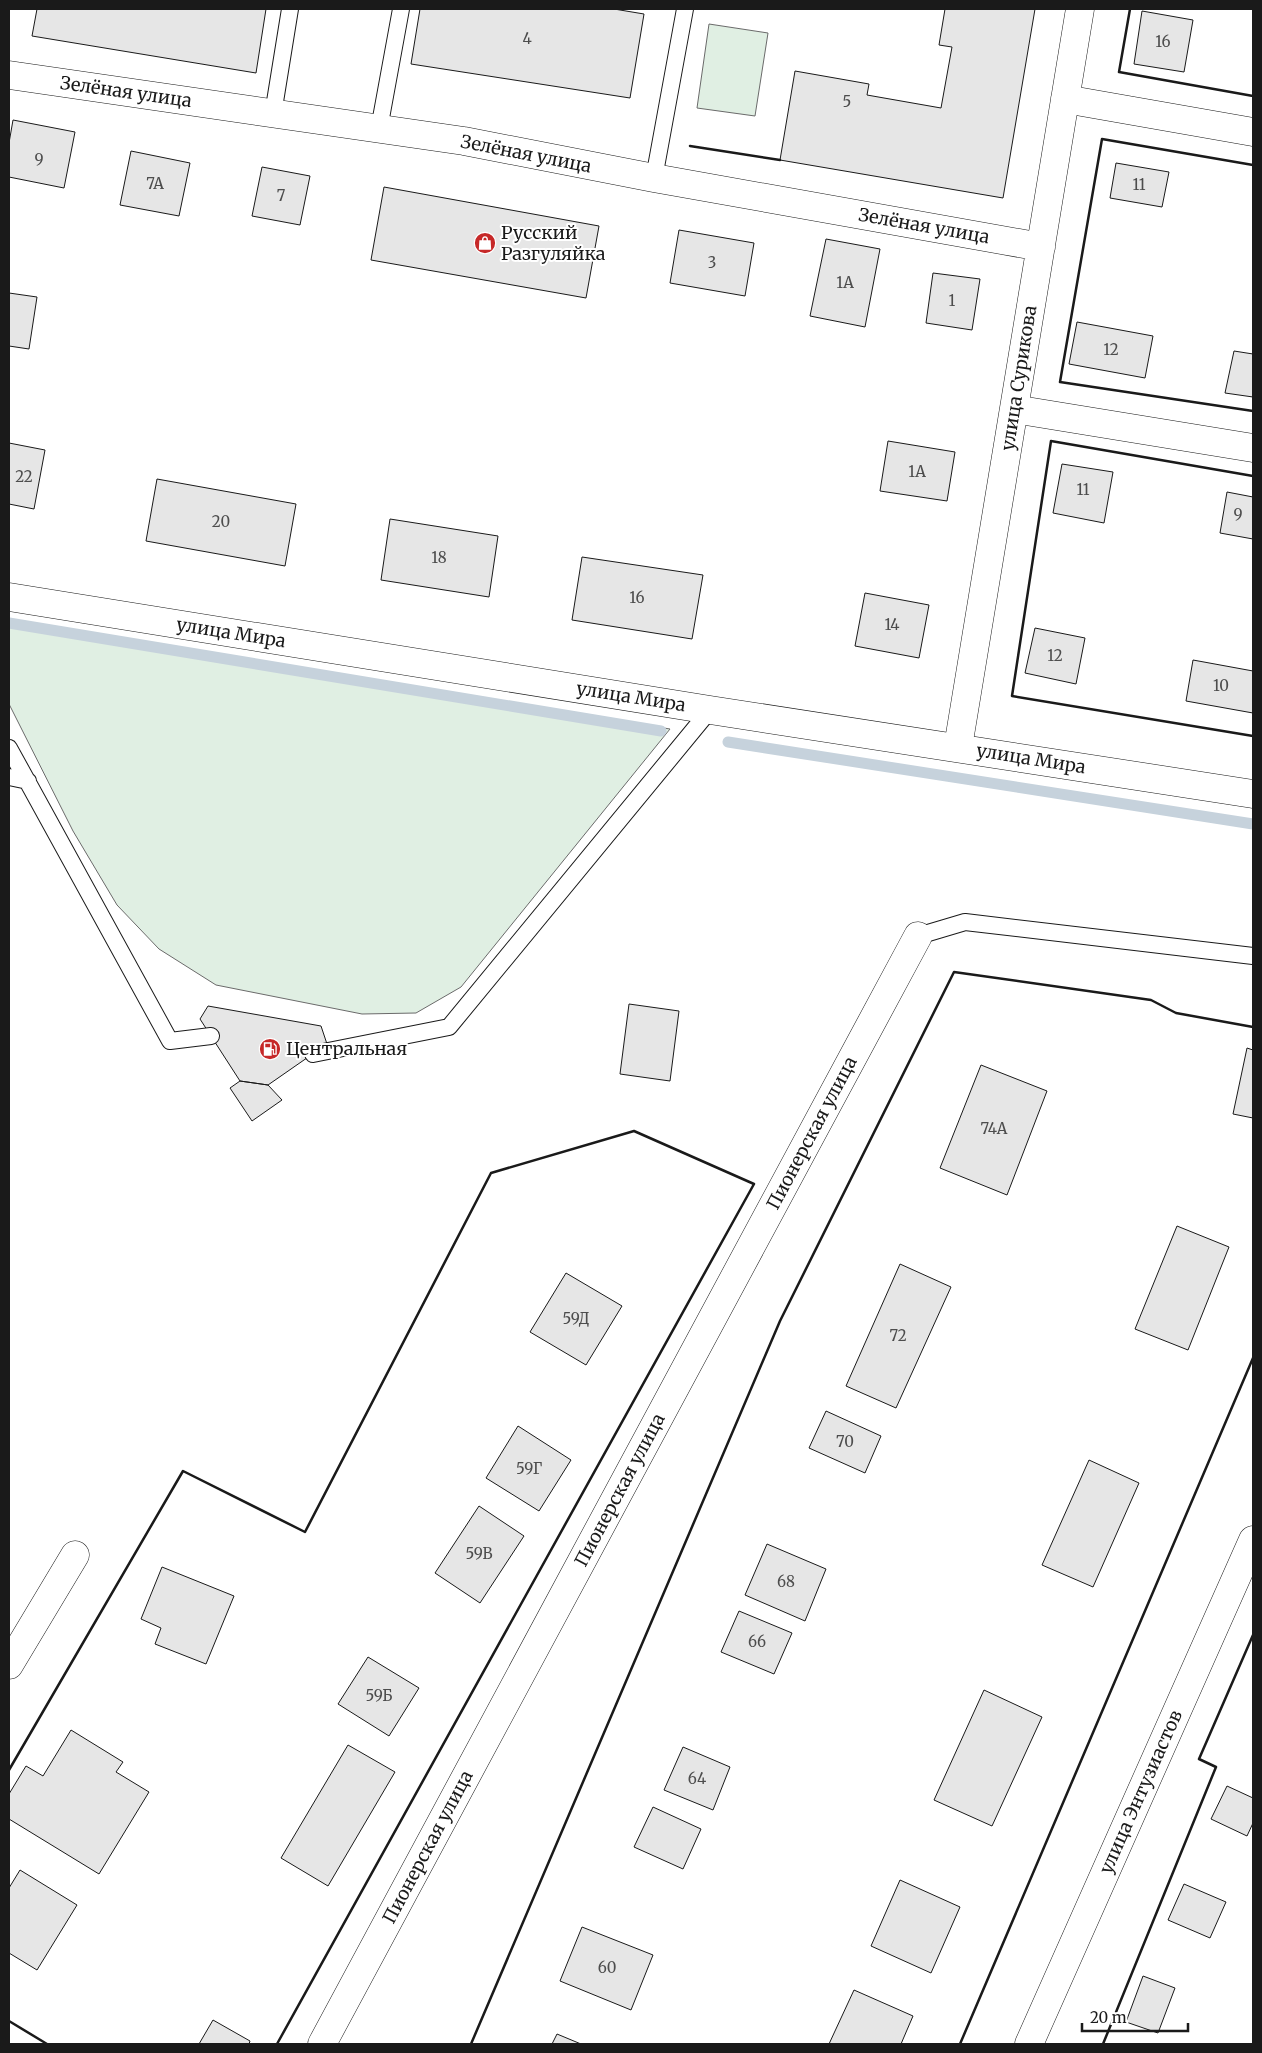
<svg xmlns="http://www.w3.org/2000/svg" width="1262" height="2053" viewBox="0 0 1262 2053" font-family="Merriweather,serif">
  <rect width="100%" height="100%" fill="#fff"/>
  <!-- green -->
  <path fill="#e0efe3" stroke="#6a6a6a" d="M709 24 768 33 755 116 697 108Z
    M9 621 670 729 461 987 416 1013 362 1014 216 985 159 949 117 905 73 831 9 704Z"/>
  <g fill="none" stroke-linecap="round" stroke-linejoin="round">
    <!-- stream -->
    <path stroke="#c6d2dc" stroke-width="11" d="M9 623 661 731
      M728 742 1253 824"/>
  </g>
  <!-- building -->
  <path fill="#e6e6e6" stroke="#1a1a1a" d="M37 9H266L256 73 32 36Z
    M420 9H614L644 14 630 98 411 64Z
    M945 9H1035L1003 198 780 160 795 71 869 84 867 95 941 108 952 47 939 45Z
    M1142 11 1193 20 1184 72 1134 64Z
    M13 120 75 132 64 188 9 177V143Z
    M131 151 190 163 179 216 120 205Z
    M1116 163 1169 172 1162 207 1110 198Z
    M262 167 310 176 300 225 252 216Z
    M384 187 599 226 586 298 371 260Z
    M679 230 754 243 745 296 670 283Z
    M826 239 880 249 865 327 810 316Z
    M933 273 980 279 972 330 926 323Z
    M9 293 37 297 29 349 9 346Z
    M1077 322 1153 336 1145 378 1069 364Z
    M1234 351 1253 354V397L1225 393Z
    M888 441 955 452 947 501 880 491Z
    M9 443 45 450 34 509 9 504Z
    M1062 464 1113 472 1104 523 1053 513Z
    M157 479 296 504 285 566 146 541Z
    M1227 492 1253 497V539L1220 533Z
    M390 519 498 536 489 597 381 580Z
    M582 557 703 575 692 639 572 620Z
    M865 593 929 605 919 658 855 646Z
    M1035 628 1085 638 1076 684 1025 673Z
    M1193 660 1253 671V713L1186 701Z
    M629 1004 679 1011 670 1081 620 1074Z
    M208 1006 321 1026 327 1044 268 1085 240 1081 200 1019Z
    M1247 1048 1253 1050V1118L1233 1114Z
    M981 1065 1047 1091 1007 1195 940 1168Z
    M240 1081 268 1085 282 1100 252 1121 230 1088Z
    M1177 1226 1229 1247 1188 1350 1135 1329Z
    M900 1264 951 1287 896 1408 846 1386Z
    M566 1273 622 1306 586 1365 530 1332Z
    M826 1411 881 1436 865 1473 809 1448Z
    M518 1426 571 1460 539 1511 486 1478Z
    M1089 1460 1139 1483 1093 1587 1042 1565Z
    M479 1506 524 1536 480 1603 435 1573Z
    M767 1544 826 1569 805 1621 745 1595Z
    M162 1567 234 1596 206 1664 155 1644 161 1628 141 1619Z
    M739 1611 792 1633 774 1674 721 1652Z
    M368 1657 419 1688 389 1736 338 1704Z
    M984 1690 1042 1717 992 1826 934 1800Z
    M71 1730 123 1762 116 1772 149 1792 99 1874 9 1819V1794L26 1766 43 1776Z
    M348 1745 395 1772 328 1886 281 1858Z
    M683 1747 730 1767 713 1810 664 1790Z
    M1227 1786 1253 1798V1823L1247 1836 1211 1819Z
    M653 1807 701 1829 683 1869 634 1847Z
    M20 1870 77 1905 37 1970 9 1953V1888Z
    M900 1880 960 1907 931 1973 871 1946Z
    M1184 1884 1226 1902 1210 1938 1168 1920Z
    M582 1927 653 1955 631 2010 560 1981Z
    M1143 1976 1175 1988 1158 2033 1126 2022Z
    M854 1990 913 2016 901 2044H829Z
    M213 2020 250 2041 249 2044H199Z
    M557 2034 581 2044H552Z"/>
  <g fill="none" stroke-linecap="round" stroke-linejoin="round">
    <!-- lane casing -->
    <g stroke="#1a1a1a" stroke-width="18">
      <path id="lane" d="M273 114 290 9
        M379 129 401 9
        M654 178 685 9
        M9 748 170 1041 211 1036
        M9 777 28 781
        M918 936 965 922 1253 956
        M313 1054 449 1027 710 710"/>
    </g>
    <!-- street casing -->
    <g stroke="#1a1a1a" stroke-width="29">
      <path id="street" d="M9 75 464 141 654 178 1041 247
        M1065 99 1253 132
        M1014 409 1253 448
        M958 747 1080 9
        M9 1665 75 1555
        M322 2044 918 936
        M1029 2044 1253 1540"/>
    </g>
    <!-- secondary casing -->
    <g stroke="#1a1a1a" stroke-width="29">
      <path id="secondary" d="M9 597 710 710 1253 794"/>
    </g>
    <!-- lane -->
    <use href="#lane" stroke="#fff" stroke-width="16"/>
    <!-- street -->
    <use href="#street" stroke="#fff" stroke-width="28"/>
    <!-- secondary -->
    <use href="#secondary" stroke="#fff" stroke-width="28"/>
    <!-- wall -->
    <path stroke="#1a1a1a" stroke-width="2.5" d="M1130 9 1119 72 1253 96
      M690 146 780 160
      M1253 165 1102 139 1060 382 1253 411
      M1253 476 1051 441 1012 696 1253 736
      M9 1770 183 1471 305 1532 491 1173 634 1131 754 1184 277 2044
      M9 2021 47 2044
      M471 2044 780 1321 954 972 1151 1000 1176 1013 1253 1027
      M960 2044 1253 1358
      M1103 2044 1216 1767 1199 1759 1253 1635"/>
  </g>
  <!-- icons -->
  <defs>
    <g id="shop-disc" transform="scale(1.125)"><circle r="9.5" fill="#c62828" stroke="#fff"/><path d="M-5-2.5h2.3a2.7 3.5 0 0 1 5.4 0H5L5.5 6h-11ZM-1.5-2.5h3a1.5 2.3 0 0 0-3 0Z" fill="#fff"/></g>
    <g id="fuel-disc" transform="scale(1.125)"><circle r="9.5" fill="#c62828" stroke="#fff"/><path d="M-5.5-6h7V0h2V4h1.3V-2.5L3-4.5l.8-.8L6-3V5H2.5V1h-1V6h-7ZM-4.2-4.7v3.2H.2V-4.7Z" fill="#fff"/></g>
  </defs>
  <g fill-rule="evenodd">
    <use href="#shop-disc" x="485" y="243"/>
    <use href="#fuel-disc" x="270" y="1049"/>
  </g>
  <g text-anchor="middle" stroke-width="4" stroke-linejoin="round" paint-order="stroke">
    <!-- number labels -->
    <g font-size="15" fill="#4d4d4d">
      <text x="527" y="44">4</text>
      <text x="1163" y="47">16</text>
      <text x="847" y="107">5</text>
      <text x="39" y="165">9</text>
      <text x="155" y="189">7А</text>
      <text x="1139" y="190">11</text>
      <text x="281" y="201">7</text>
      <text x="712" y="268">3</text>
      <text x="845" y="288">1А</text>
      <text x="952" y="306">1</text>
      <text x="1111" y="355">12</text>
      <text x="917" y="477">1А</text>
      <text x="24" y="482">22</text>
      <text x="1083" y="495">11</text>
      <text x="1238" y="520">9</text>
      <text x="221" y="527">20</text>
      <text x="439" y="563">18</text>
      <text x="637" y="603">16</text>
      <text x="892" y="630">14</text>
      <text x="1055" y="661">12</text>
      <text x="1221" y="691">10</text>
      <text x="994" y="1134">74А</text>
      <text x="576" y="1324">59Д</text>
      <text x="898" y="1341">72</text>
      <text x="845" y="1447">70</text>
      <text x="529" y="1474">59Г</text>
      <text x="479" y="1559">59В</text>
      <text x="786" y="1587">68</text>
      <text x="757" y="1647">66</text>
      <text x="379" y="1701">59Б</text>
      <text x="697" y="1784">64</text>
      <text x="607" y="1973">60</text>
    </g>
    <!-- street labels -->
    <g font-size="18" fill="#1a1a1a" stroke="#fff">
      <text transform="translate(126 92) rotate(8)" y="6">Зелёная улица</text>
      <text transform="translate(526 154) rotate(11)" y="6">Зелёная улица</text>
      <text transform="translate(924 226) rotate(10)" y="6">Зелёная улица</text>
      <text transform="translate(1019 378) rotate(-81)" y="6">улица Сурикова</text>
      <text transform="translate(231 633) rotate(9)" y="6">улица Мира</text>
      <text transform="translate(631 697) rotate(9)" y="6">улица Мира</text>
      <text transform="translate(1031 759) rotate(9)" y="6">улица Мира</text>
      <text transform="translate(812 1133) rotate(-62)" y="6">Пионерская улица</text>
      <text transform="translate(620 1490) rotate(-62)" y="6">Пионерская улица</text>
      <text transform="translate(1141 1792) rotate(-66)" y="6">улица Энтузиастов</text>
      <text transform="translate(428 1847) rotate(-62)" y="6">Пионерская улица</text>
    </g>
    <!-- poi labels -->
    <g font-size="18" fill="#1a1a1a" stroke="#fff" text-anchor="start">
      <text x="501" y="239">Русский<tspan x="501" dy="21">Разгуляйка</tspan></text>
      <text x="286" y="1055">Центральная</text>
    </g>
  </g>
  <!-- border -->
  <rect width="1262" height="2053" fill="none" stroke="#1a1a1a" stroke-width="20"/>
  <!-- scale -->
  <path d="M1082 2023v8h106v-8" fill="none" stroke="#1a1a1a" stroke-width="2.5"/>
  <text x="1090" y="2023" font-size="15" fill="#1a1a1a" stroke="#ffffff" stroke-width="4" paint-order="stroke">20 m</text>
</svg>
